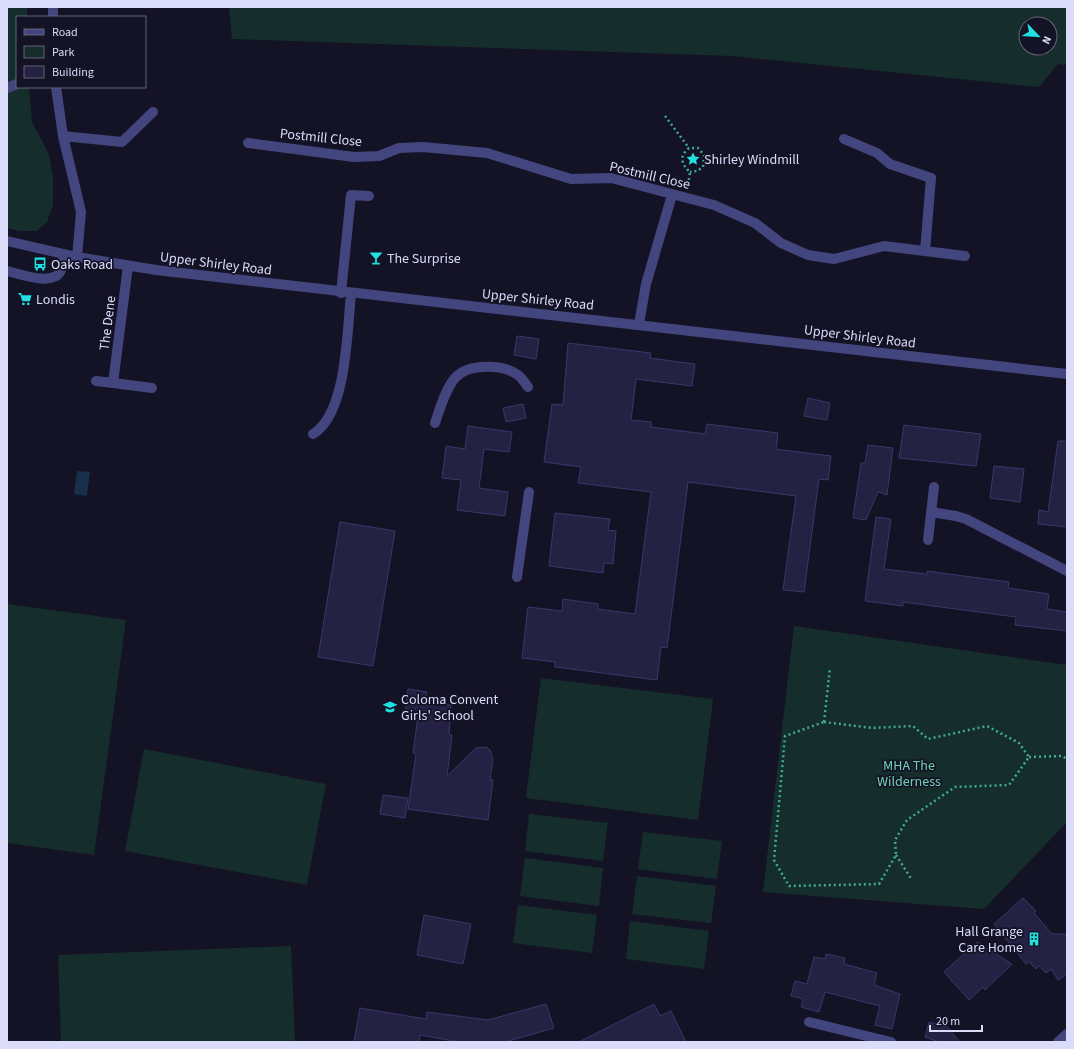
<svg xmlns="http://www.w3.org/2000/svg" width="1074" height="1049" viewBox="0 0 1074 1049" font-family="'Source Sans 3',sans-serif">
  <rect width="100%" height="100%" fill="#141225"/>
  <!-- green -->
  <path fill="#162e2b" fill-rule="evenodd" d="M7 7H27V17H17V87H29L32 122 49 154 53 178V205L47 222 37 231H20L7 228Z
    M229 7H1067V65L1058 64 1039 87 732 56 232 39ZM1026 24H1050V48H1026Z
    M7 604 126 620 94 855 7 843Z
    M794 626 1067 665V822L984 909 763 892Z
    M541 678 713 699 698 820 526 798Z
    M144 749 326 784 307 885 125 851Z
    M529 814 608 823 603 861 525 851Z
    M643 832 722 841 717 879 638 869Z
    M525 858 603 868 599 906 520 896Z
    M637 876 716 886 711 923 632 914Z
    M518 905 597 915 592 953 513 943Z
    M630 921 709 931 704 969 626 959Z
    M291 946 295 1042H61L58 955Z"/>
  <!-- water -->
  <path fill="#172f49" d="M77 471 90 472 87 496 74 494Z"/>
  <!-- building -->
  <path fill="#242143" stroke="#3b366c" d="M517 336 539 339 536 359 514 355Z
    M568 343 651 353 650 358 695 364 692 386 636 379 631 420 651 422V427L705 434 707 424 778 433 776 449 831 456 828 480 819 479 804 592 783 590 796 496 688 482 667 648 661 647 657 680 555 667V662L522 658 528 607 562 611 563 599 598 604V609L635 614 651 492 578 483 581 467 544 462 552 404 563 405Z
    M808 398 830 403 827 420 804 416Z
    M523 404 526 418 506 422 503 408Z
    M904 425 981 434 976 466 899 458Z
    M468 426 512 432 509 452 484 449 479 488 508 492 505 516 457 510 461 480 442 478 446 446 465 449Z
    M1058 441H1067V527L1038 524 1039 510 1048 512Z
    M868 445 893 448 887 495 878 492 866 520 853 518 861 463H865Z
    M994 466 1024 469 1020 502 990 498Z
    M555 513 610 519 608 530 616 531 613 564 604 563 603 573 549 566Z
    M876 517 891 519 884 569 927 574V571L1009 582 1008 588 1049 594 1047 609 1067 612V631L1015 625 1016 617 903 602V606L865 601Z
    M340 522 395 531 373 666 318 657Z
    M408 689 427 692 426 701 451 705 449 735H452L447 776 476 748 486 747 490 750 493 759 490 780H493L488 820 408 809 416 754 413 753 418 716 405 714Z
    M383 795 408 798 405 818 380 814Z
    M1023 898 1036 911 1034 913 1052 934H1067V974L1058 980 1051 969 1046 973 1039 966 1036 969 1029 962 1026 964 994 924Z
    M424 915 471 924 463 964 417 955Z
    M977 942 1012 964 985 990 983 987 969 1000 944 972Z
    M826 954 845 958 844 964 877 973 874 985 900 994 892 1029 875 1025 880 1006 825 992 819 1012 801 1007 803 999 791 996 795 981 807 984 814 957 825 959Z
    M546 1004 554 1028 505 1042H459L420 1035 419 1042H354L360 1008 426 1019 427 1012 488 1020Z
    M654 1004 660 1016 671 1011 686 1042H579Z
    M929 1022 947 1027 960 1042H939L925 1037Z"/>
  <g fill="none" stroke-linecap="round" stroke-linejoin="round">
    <!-- path -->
    <path stroke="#3faa99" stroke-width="2.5" stroke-dasharray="2 3" stroke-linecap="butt" d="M665 116 689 148
      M688 185 690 172C681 164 679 156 689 148H698L704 155 703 167 697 171 690 172
      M824 722 872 728 913 726 928 739 987 726 1019 743 1029 757 1009 785 955 787 907 820 895 840 896 855 879 884 789 886 774 860 785 736Z
      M824 722 830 668
      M1029 757 1062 756 1067 759
      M896 855 912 880"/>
    <!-- minor -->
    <path stroke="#43467e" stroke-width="10" d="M53 17V7
      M56 87 63 136 81 212 77 257
      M7 88 17 84
      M63 136 122 142 153 112
      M844 139 877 153 890 164 931 178 925 251
      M248 143 354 157 379 156 399 148 423 147 487 153 571 179 611 178 714 205 755 223 781 243 808 255 834 259 884 246 965 256
      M7 241 77 257 156 270 1067 374
      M128 266 113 383 152 388
      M7 271C20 274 52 286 60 272 63 268 63 259 64 254
      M341 293 351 195 369 196
      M639 324 646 284 672 195
      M96 381 113 383
      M435 423C440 409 445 390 455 378 468 363 503 364 518 375 522 378 525 383 528 387
      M313 434C347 414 347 331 351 294
      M931 512 956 516 966 519 1067 571
      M928 540 934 487
      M517 577 529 492
      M809 1022 891 1042
      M1058 1042 1067 1034"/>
  </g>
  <!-- icons -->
  <defs>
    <g id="sight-bare" transform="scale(1.08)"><path d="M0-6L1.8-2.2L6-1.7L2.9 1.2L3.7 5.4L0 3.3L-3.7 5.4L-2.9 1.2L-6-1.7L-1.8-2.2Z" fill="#1fe1e2" stroke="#141225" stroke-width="2.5" paint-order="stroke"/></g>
    <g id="bar-bare" transform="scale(1.08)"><path d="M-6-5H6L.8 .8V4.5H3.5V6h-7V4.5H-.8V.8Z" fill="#1fe1e2" stroke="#141225" stroke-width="2.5" paint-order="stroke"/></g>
    <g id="bus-bare" transform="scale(1.08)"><path d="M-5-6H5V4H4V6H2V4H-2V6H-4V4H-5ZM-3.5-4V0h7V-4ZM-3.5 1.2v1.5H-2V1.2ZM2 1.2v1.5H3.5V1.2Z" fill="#1fe1e2" stroke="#141225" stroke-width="2.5" paint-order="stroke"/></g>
    <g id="supermarket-bare" transform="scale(1.08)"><path d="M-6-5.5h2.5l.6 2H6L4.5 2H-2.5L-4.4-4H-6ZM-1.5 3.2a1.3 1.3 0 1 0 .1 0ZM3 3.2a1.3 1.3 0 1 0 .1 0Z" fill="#1fe1e2" stroke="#141225" stroke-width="2.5" paint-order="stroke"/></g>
    <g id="school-bare" transform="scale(1.08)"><path d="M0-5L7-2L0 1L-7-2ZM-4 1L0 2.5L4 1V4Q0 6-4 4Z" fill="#1fe1e2" stroke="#141225" stroke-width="2.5" paint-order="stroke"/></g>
    <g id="building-bare" transform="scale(1.08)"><path d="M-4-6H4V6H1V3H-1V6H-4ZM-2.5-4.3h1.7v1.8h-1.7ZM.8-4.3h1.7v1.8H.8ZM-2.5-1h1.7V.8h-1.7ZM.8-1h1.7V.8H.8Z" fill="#1fe1e2" stroke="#141225" stroke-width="2.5" paint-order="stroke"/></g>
  </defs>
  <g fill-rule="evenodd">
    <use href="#sight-bare" x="693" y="159"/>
    <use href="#bar-bare" x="376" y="258"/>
    <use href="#bus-bare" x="40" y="264"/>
    <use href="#supermarket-bare" x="25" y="299"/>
    <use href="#school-bare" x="390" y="707"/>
    <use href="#building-bare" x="1034" y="939"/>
  </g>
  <g text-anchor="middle" stroke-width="3.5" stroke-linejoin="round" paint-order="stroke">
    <!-- street labels -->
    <g font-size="14" fill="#dbdbfa" stroke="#141225">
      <text transform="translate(321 137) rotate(6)" y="5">Postmill Close</text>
      <text transform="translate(650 175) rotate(13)" y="5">Postmill Close</text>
      <text transform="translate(216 263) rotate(7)" y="5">Upper Shirley Road</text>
      <text transform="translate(538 299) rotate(6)" y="5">Upper Shirley Road</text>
      <text transform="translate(107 323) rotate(-83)" y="5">The Dene</text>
      <text transform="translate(860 336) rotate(7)" y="5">Upper Shirley Road</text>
    </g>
    <!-- poi labels -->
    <g font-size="14" fill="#dbdbfa" stroke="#141225" text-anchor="start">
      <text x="704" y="164">Shirley Windmill</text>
      <text x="387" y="263">The Surprise</text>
      <text x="51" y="269">Oaks Road</text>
      <text x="36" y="304">Londis</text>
      <text x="401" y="704">Coloma Convent<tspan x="401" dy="16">Girls' School</tspan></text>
      <text x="1023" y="936" text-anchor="end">Hall Grange<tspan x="1023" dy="16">Care Home</tspan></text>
    </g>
    <!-- park labels -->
    <g font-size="14" fill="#6fd2b0" stroke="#141225">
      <text x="909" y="770">MHA The<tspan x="909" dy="16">Wilderness</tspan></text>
    </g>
  </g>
  <!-- border -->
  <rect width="1074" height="1049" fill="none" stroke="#dbdbfa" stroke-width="16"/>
  <!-- legend -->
  <rect x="16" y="16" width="130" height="72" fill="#141225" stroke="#64627a"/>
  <rect x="24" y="29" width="20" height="6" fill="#43467e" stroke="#64627a"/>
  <text x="52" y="36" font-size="12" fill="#dbdbfa">Road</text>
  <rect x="24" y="46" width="20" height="12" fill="#162e2b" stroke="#64627a"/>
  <text x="52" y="56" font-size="12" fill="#dbdbfa">Park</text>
  <rect x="24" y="66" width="20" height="12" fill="#242143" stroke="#64627a"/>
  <text x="52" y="76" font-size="12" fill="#dbdbfa">Building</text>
  <!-- north arrow -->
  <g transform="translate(1038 36) rotate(115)"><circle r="19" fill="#141225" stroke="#64627a"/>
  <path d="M0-3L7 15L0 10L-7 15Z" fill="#1fe1e2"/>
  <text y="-6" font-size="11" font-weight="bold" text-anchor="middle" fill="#dbdbfa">N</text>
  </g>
  <!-- scale -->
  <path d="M930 1025v6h52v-6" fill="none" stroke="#dbdbfa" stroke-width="2"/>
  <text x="936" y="1025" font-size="12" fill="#dbdbfa" stroke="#141225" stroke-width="3" paint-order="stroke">20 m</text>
</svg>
